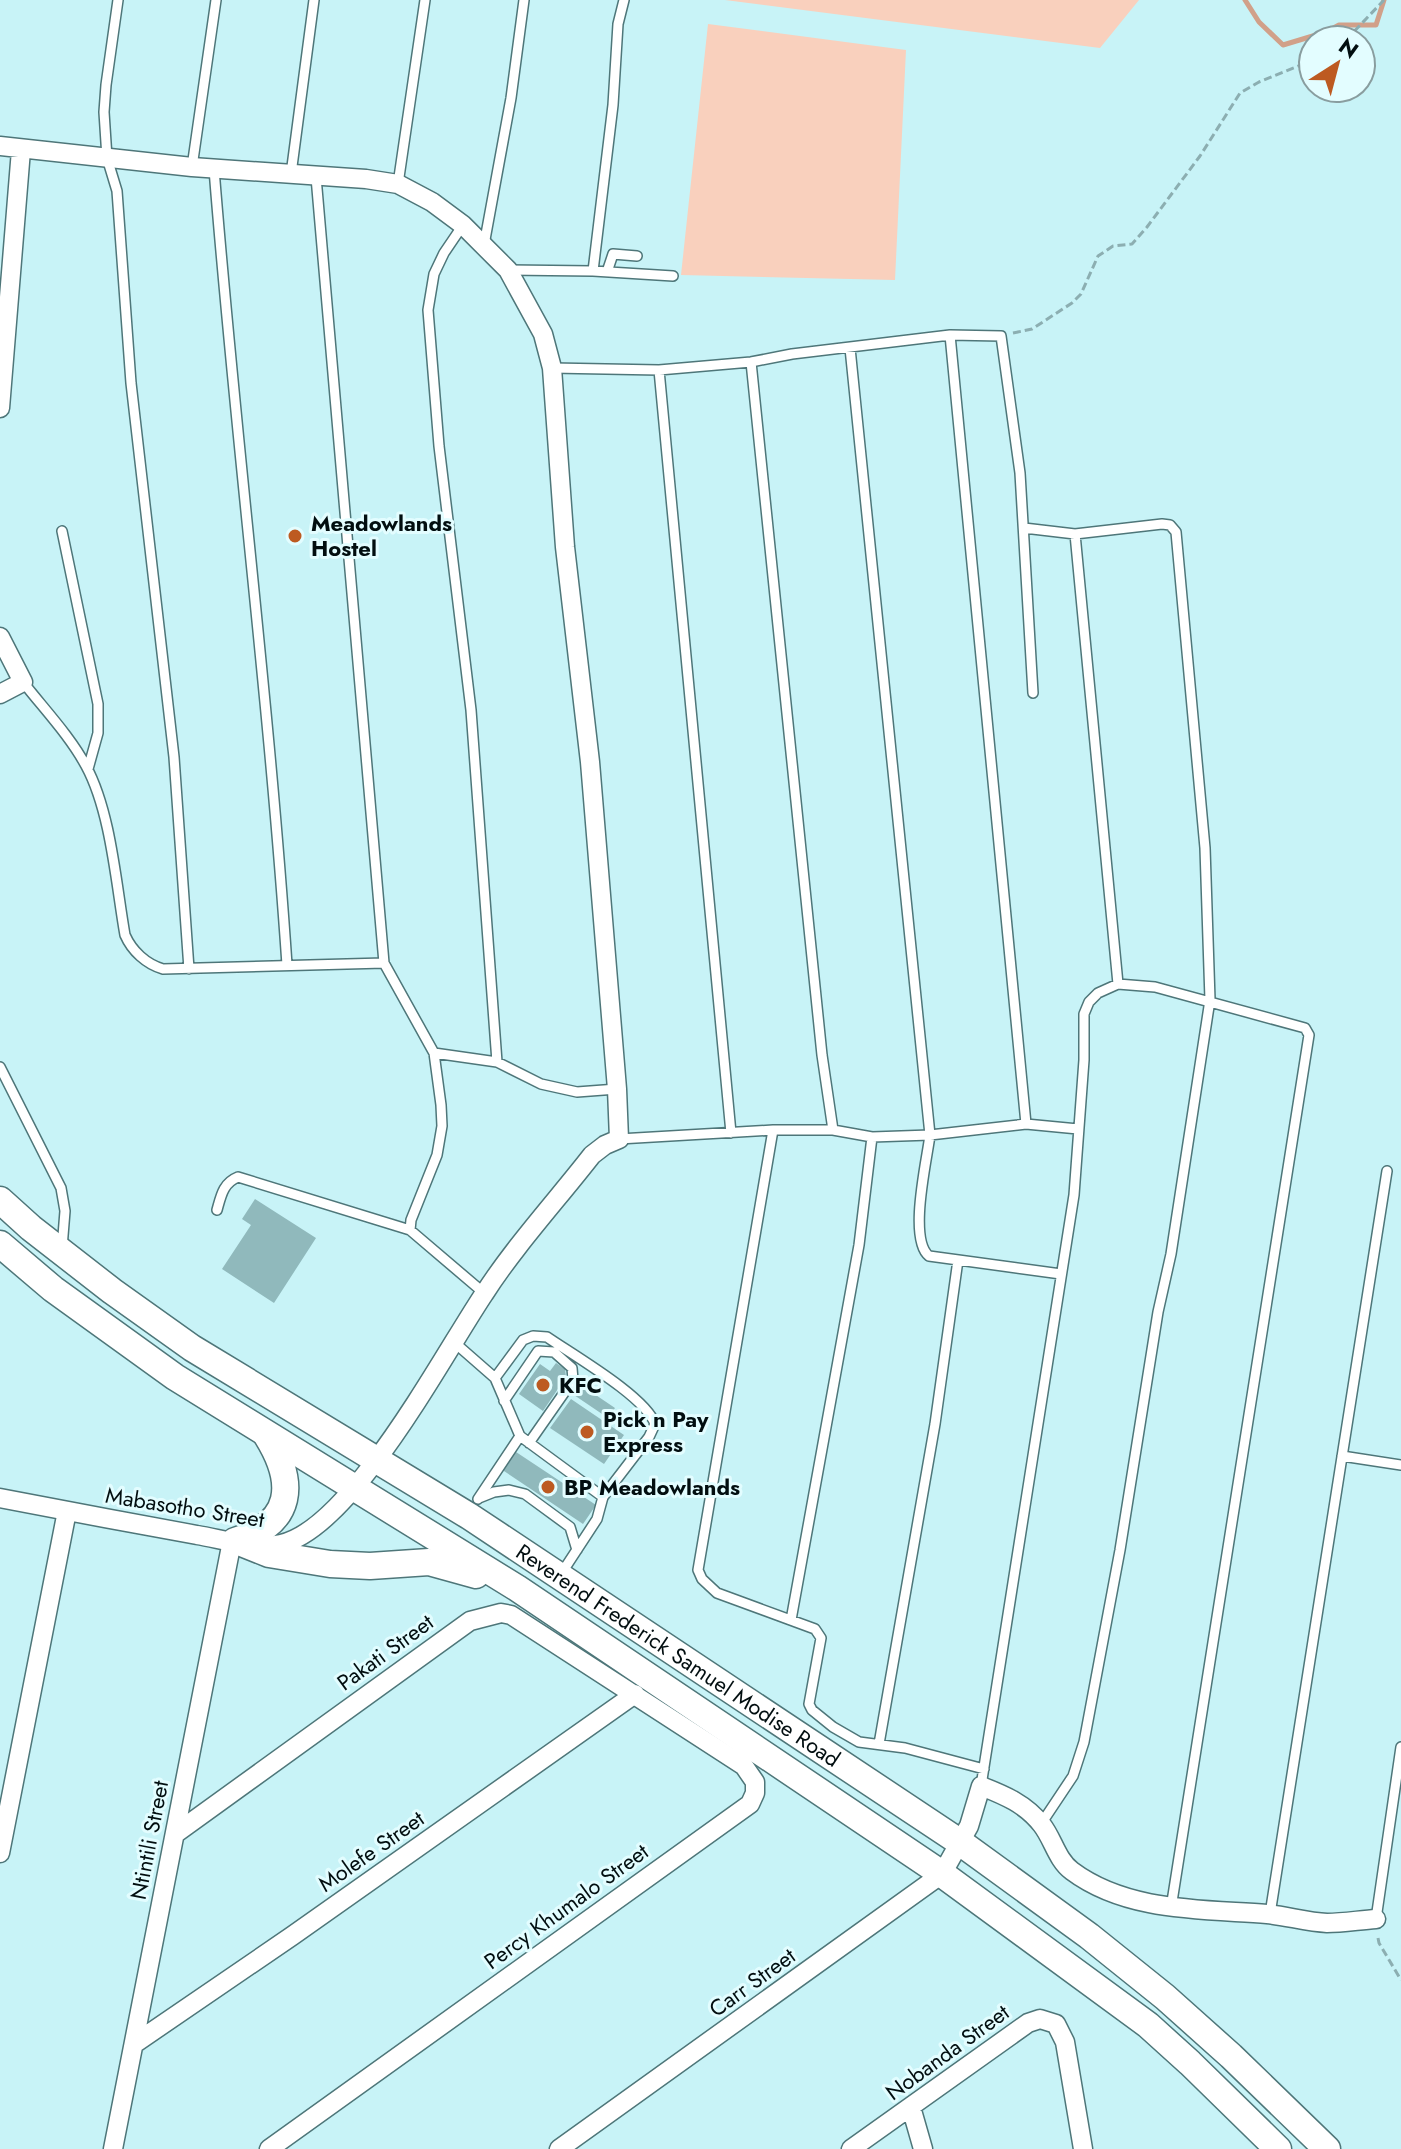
<svg xmlns="http://www.w3.org/2000/svg" width="1401" height="2149" viewBox="0 0 1401 2149" font-family="Jost,sans-serif">
  <rect width="100%" height="100%" fill="#c8f3f7"/>
  <!-- green -->
  <path fill="#f9d0bd" d="M725 0H1139L1100 48Z
    M708 24 906 50 895 280 681 275Z"/>
  <g fill="none" stroke-linecap="round" stroke-linejoin="round">
    <!-- stream -->
    <path stroke="#d1a089" stroke-width="5" d="M1245 0 1259 22 1283 45 1326 32 1339 25H1376L1384 0"/>
  </g>
  <!-- building -->
  <path fill="#90b9bc" d="M255 1199 316 1238 274 1303 222 1269 251 1225 242 1219Z
    M556 1363 565 1369 566 1377 543 1411 519 1394 540 1364 550 1371Z
    M581 1385 615 1408 608 1418 574 1395Z
    M571 1399 624 1435 604 1464 550 1428Z
    M513 1450 596 1505 583 1524 501 1469Z"/>
  <g fill="none" stroke-linecap="round" stroke-linejoin="round">
    <!-- service casing -->
    <g stroke="#4e7679" stroke-width="12">
      <path id="service" d="M118 0 106 85 104 112 107 158 117 191 131 383 174 757 189 969
        M192 167 216 0
        M214 169C235 435 269 699 287 965
        M291 174 314 0
        M316 177 384 963 434 1053 441 1105 442 1126 437 1155 411 1220 410 1230 484 1293
        M398 184 425 0
        M463 225 444 253 434 274 428 310 439 446 471 710 497 1062
        M484 245 511 98 524 0
        M508 270 593 271 613 105 618 24 624 0
        M593 271 673 276
        M607 272 613 254 637 256
        M950 335 1026 1124
        M850 348 930 1135C927 1160 908 1239 929 1256L1061 1274
        M751 362 822 1055 833 1130
        M552 368 659 370 751 362 792 354 950 335 1001 336 1020 473 1033 693
        M659 370 731 1133
        M1024 528 1075 534 1162 524 1170 525 1176 532 1205 848 1210 1000 1171 1254 1158 1312 1120 1550 1084 1742 1073 1776 1041 1824
        M62 531 98 704V733L88 769
        M1075 534 1118 984
        M23 682C44 709 70 736 86 766 111 812 116 884 125 935 132 951 146 964 163 969L384 963
        M434 1053 497 1062 541 1084 577 1092 617 1089
        M0 1067 61 1188 65 1211 62 1248
        M773 1130 698 1570 702 1579 717 1593 815 1629 821 1638 809 1704 812 1710 833 1727 859 1742 905 1748 984 1769
        M619 1139 773 1130H833L872 1137 930 1135 1026 1124 1078 1129
        M217 1210C221 1196 223 1183 238 1177L410 1230
        M455 1343 495 1378 520 1436 603 1497 597 1519 561 1574
        M495 1378 523 1340 533 1336 547 1337C573 1355 646 1397 655 1424L649 1437 603 1497
        M504 1401 538 1351 554 1352 572 1368 573 1380 529 1443
        M1342 1456 1401 1465
        M479 1498 494 1492 509 1490 525 1494 570 1527 577 1550
        M478 1499 520 1436
        M791 1620 859 1245 872 1137
        M879 1744 935 1424 958 1260
        M981 1786 1074 1195 1084 1060V1014L1089 1002 1098 993 1118 984 1155 987 1305 1028 1309 1035 1171 1908
        M1270 1914 1387 1171
        M1376 1919 1401 1747"/>
    </g>
    <!-- minor casing -->
    <g stroke="#4e7679" stroke-width="21">
      <path id="minor" d="M0 146 192 167 366 179 398 184 432 202 463 225 508 270 543 334 552 368 565 547 590 762 617 1089 619 1139 605 1145 592 1155C557 1200 514 1247 484 1294 443 1355 352 1528 281 1544 255 1550 222 1539 197 1535 131 1523 66 1511 0 1498
        M0 408 21 150
        M0 637 23 682 0 694
        M175 1834 470 1621 501 1613 511 1615 744 1766 755 1782V1793L750 1804 269 2149
        M0 1853 67 1511
        M134 2044 292 1936 635 1694
        M911 2107 923 2149
        M113 2149 232 1541
        M559 2149 942 1874 969 1826 981 1786C1004 1795 1026 1804 1042 1825 1053 1839 1057 1860 1072 1871 1127 1912 1202 1909 1267 1914 1287 1916 1307 1922 1327 1923 1343 1923 1360 1920 1376 1919
        M851 2149 1028 2023 1040 2019 1056 2024 1065 2042 1083 2149"/>
    </g>
    <!-- secondary casing -->
    <g stroke="#4e7679" stroke-width="29">
      <g id="secondary">
        <path id="s1" d="M0 1200 31 1228 112 1291 192 1348 469 1516 961 1843 1089 1936 1165 1997 1231 2056 1327 2149"/>
        <path d="M0 1244 53 1289 175 1377 517 1588 942 1874 1148 2025 1190 2063 1278 2149"/>
        <path d="M235 1541C294 1523 296 1483 267 1436"/>
        <path d="M239 1542 269 1554 330 1564 370 1566 429 1562 476 1575"/>
      </g>
    </g>
    <!-- path -->
    <path stroke="#8caeb1" stroke-width="3" stroke-dasharray="8 4" stroke-linecap="butt" d="M1346 40 1384 0
      M1013 333 1032 329 1072 303 1081 294 1098 256 1113 246 1132 244 1147 227 1200 156 1240 93 1259 82 1313 60
      M1378 1938 1379 1943 1401 1980"/>
    <!-- service -->
    <use href="#service" stroke="#fff" stroke-width="9"/>
    <!-- minor -->
    <use href="#minor" stroke="#fff" stroke-width="18"/>
    <!-- secondary -->
    <use href="#secondary" stroke="#fff" stroke-width="26"/>
  </g>
  <!-- markers -->
  <g fill="#bd5a21" stroke="#e3fdff" stroke-width="3">
    <circle cx="295" cy="536" r="8"/>
    <circle cx="543" cy="1385" r="8"/>
    <circle cx="587" cy="1432" r="8"/>
    <circle cx="548" cy="1487" r="8"/>
  </g>
  <g text-anchor="middle" stroke-width="6" stroke-linejoin="round" paint-order="stroke">
    <!-- poi labels -->
    <g font-size="22" font-weight="bold" fill="#020e10" stroke="#e3fdff" text-anchor="start">
      <text x="311" y="531">Meadowlands<tspan x="311" dy="25">Hostel</tspan></text>
      <text x="559" y="1393">KFC</text>
      <text x="603" y="1427">Pick n Pay<tspan x="603" dy="25">Express</tspan></text>
      <text x="564" y="1495">BP Meadowlands</text>
    </g>
    <!-- street labels -->
    <g font-size="22" fill="#020e10" stroke="#e3fdff">
      <text transform="translate(185 1507) rotate(9)" y="8">Mabasotho Street</text>
      <text transform="translate(385 1652) rotate(-36)" y="8">Pakati Street</text>
      <text dy="8" stroke="none"><textPath href="#s1" startOffset="818">Reverend Frederick Samuel Modise Road</textPath></text>
      <text transform="translate(149 1840) rotate(-79)" y="8">Ntintili Street</text>
      <text transform="translate(371 1851) rotate(-35)" y="8">Molefe Street</text>
      <text transform="translate(566 1906) rotate(-36)" y="8">Percy Khumalo Street</text>
      <text transform="translate(752 1982) rotate(-36)" y="8">Carr Street</text>
      <text transform="translate(947 2052) rotate(-36)" y="8">Nobanda Street</text>
    </g>
  </g>
  <!-- north arrow -->
  <g transform="translate(1337 64) rotate(36)"><circle r="38" fill="#e3fdff" stroke="#899d9f" stroke-width="2"/>
  <path d="M0-6L14 30L0 20L-14 30Z" fill="#bd5a21"/>
  <text y="-12" font-size="22" font-weight="bold" text-anchor="middle" fill="#020e10">N</text>
  </g>
</svg>
